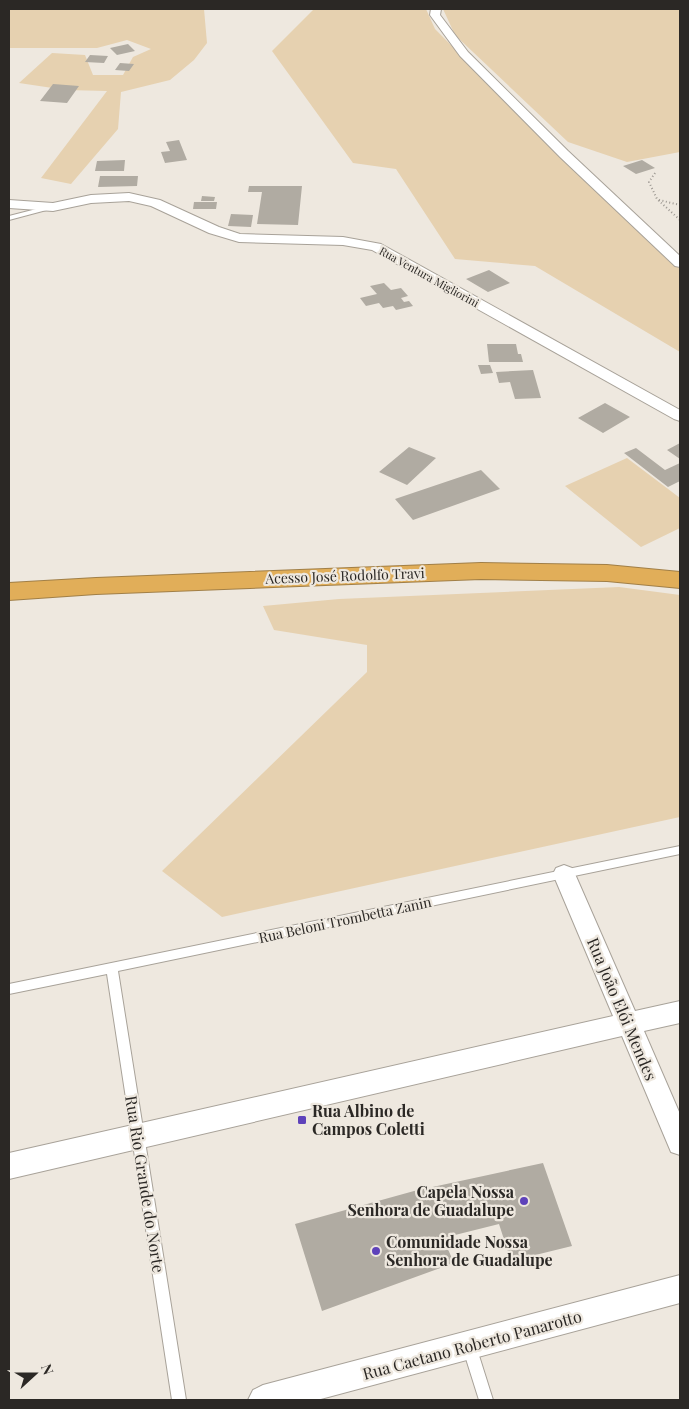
<svg xmlns="http://www.w3.org/2000/svg" width="689" height="1409" viewBox="0 0 689 1409" font-family="'Playfair Display',serif">
  <rect width="100%" height="100%" fill="#eee8df"/>
  <!-- green -->
  <path fill="#e6d1b0" d="M9 9H204L207 43 194 60 170 80 121 92 118 129 71 184 41 178 107 91 66 90 19 83 52 53 85 55 93 75H123L133 57 151 49 127 40 97 48H9Z
    M314 9H426L435 29 558 153 680 269V352L535 266 455 259 396 169 353 163 272 51Z
    M443 9H680V152L627 162 568 142 455 35Z
    M627 458 680 498V528L641 547 565 486Z
    M619 587 680 595V817L222 917 162 871 367 672V645L274 630 263 606 339 599Z"/>
  <!-- building -->
  <path fill="#b0aba2" d="M128 44 135 51 117 55 110 48Z
    M90 55 108 56 104 63 85 62Z
    M120 63 134 64 129 71 115 70Z
    M53 84 79 86 67 103 40 101Z
    M179 140 187 160 165 163 161 152 170 151 166 142Z
    M125 160 124 171H95L97 161Z
    M642 160 655 168 636 174 623 166Z
    M100 176H138L137 186 98 187Z
    M249 186H302L298 225 257 224 262 192H248Z
    M202 196 215 197 214 201H201Z
    M194 202H217L216 209H193Z
    M231 214 253 215 251 227 228 226Z
    M489 270 510 283 488 292 466 279Z
    M384 283 391 290 401 288 408 296 401 298 404 302 409 301 413 306 396 310 393 306 383 308 379 303 366 306 360 298 377 294 370 286Z
    M487 344H516L518 354H521L523 362H489Z
    M478 365H490L493 373 481 374Z
    M533 370 541 398 515 399 510 382 499 383 496 372Z
    M605 403 630 417 603 433 578 418Z
    M680 443V459L667 450Z
    M409 447 436 458 407 485 379 472Z
    M636 448 665 470 680 463V481L668 487 624 453Z
    M481 470 500 489 413 520 395 499Z
    M543 1163 572 1246 511 1261 499 1224 443 1238 454 1263 322 1311 295 1224 414 1191Z"/>
  <g fill="none" stroke-linecap="round" stroke-linejoin="round">
    <!-- lane casing -->
    <g stroke="#a8a299" stroke-width="2">
      <path id="lane" d="M52 205 55 207 54 208 9 220V216Z
        M680 846V854L118 971 186 1400H172L107 974 9 994V984Z
        M469 1339 474 1341 476 1346 493 1400H479L462 1346 464 1341Z"/>
    </g>
    <!-- street casing -->
    <g stroke="#a8a299" stroke-width="2">
      <path id="street" d="M431 9H441L440 15 468 52 568 151 680 256V267L675 266 560 157 460 56 430 15Z
        M129 193 160 200 219 227 240 234 343 237 381 244 680 410V421L674 419 372 250 343 245 239 242 209 233 151 206 129 201 91 203 53 211 9 208V200L53 203 91 195Z
        M564 865 572 868 575 874 635 1011 680 1001V1023L644 1031 680 1114V1155L671 1152 622 1036 9 1179V1153L613 1016 553 874 556 868Z
        M680 1275V1303L317 1400H248L253 1390 263 1385Z"/>
    </g>
    <!-- highway casing -->
    <g stroke="#a17f47" stroke-width="2">
      <path id="highway" d="M481 563 607 565 680 572V588L607 581 481 579 96 594 9 600V583L96 578Z"/>
    </g>
    <!-- path -->
    <path stroke="#9d9892" stroke-width="2" stroke-dasharray="1 2.5" stroke-linecap="butt" d="M655 173 649 182 657 199 680 220
      M659 200 680 205"/>
    <!-- lane -->
    <use href="#lane" fill="#fff" fill-rule="evenodd"/>
    <!-- street -->
    <use href="#street" fill="#fff" fill-rule="evenodd"/>
    <!-- highway -->
    <use href="#highway" fill="#e1ae59" fill-rule="evenodd"/>
  </g>
  <!-- markers -->
  <g fill="#5e42ba" stroke="#eee8df" stroke-width="2">
    <rect x="297" y="1115" width="10" height="10" rx="2.5"/>
    <circle cx="524" cy="1201" r="5"/>
    <circle cx="376" cy="1251" r="5"/>
  </g>
  <g text-anchor="middle" stroke-width="4.5" stroke-linejoin="round" paint-order="stroke">
    <!-- far-street labels -->
    <g font-size="11" fill="#2b2825" stroke="#eee8df">
      <text transform="translate(429 277) rotate(29)" y="4">Rua Ventura Migliorini</text>
    </g>
    <!-- street labels -->
    <g font-size="14" fill="#2b2825" stroke="#eee8df">
      <text transform="translate(345 576) rotate(-2)" y="5">Acesso José Rodolfo Travi</text>
      <text transform="translate(345 920) rotate(-12)" y="5">Rua Beloni Trombetta Zanin</text>
    </g>
    <!-- near-street labels -->
    <g font-size="16" fill="#2b2825" stroke="#eee8df">
      <text transform="translate(622 1009) rotate(67)" y="6">Rua João Elói Mendes</text>
      <text transform="translate(145 1184) rotate(81)" y="6">Rua Rio Grande do Norte</text>
      <text transform="translate(472 1345) rotate(-15)" y="6">Rua Caetano Roberto Panarotto</text>
    </g>
    <!-- near-poi labels -->
    <g font-size="16" font-weight="bold" fill="#2b2825" stroke="#eee8df" text-anchor="start">
      <text x="312" y="1117">Rua Albino de<tspan x="312" dy="18">Campos Coletti</tspan></text>
      <text x="514" y="1198" text-anchor="end">Capela Nossa<tspan x="514" dy="18">Senhora de Guadalupe</tspan></text>
      <text x="386" y="1248">Comunidade Nossa<tspan x="386" dy="18">Senhora de Guadalupe</tspan></text>
    </g>
  </g>
  <!-- border -->
  <rect width="689" height="1409" fill="none" stroke="#2b2825" stroke-width="20"/>
  <!-- north arrow -->
  <g transform="translate(35 1374) rotate(69)" stroke="#eee8df" stroke-width="4" paint-order="stroke">
  <path d="M0-4L9 19L0 12L-9 19Z" fill="#2b2825"/>
  <text y="-8" font-size="14" font-weight="bold" text-anchor="middle" fill="#2b2825">N</text>
  </g>
</svg>
